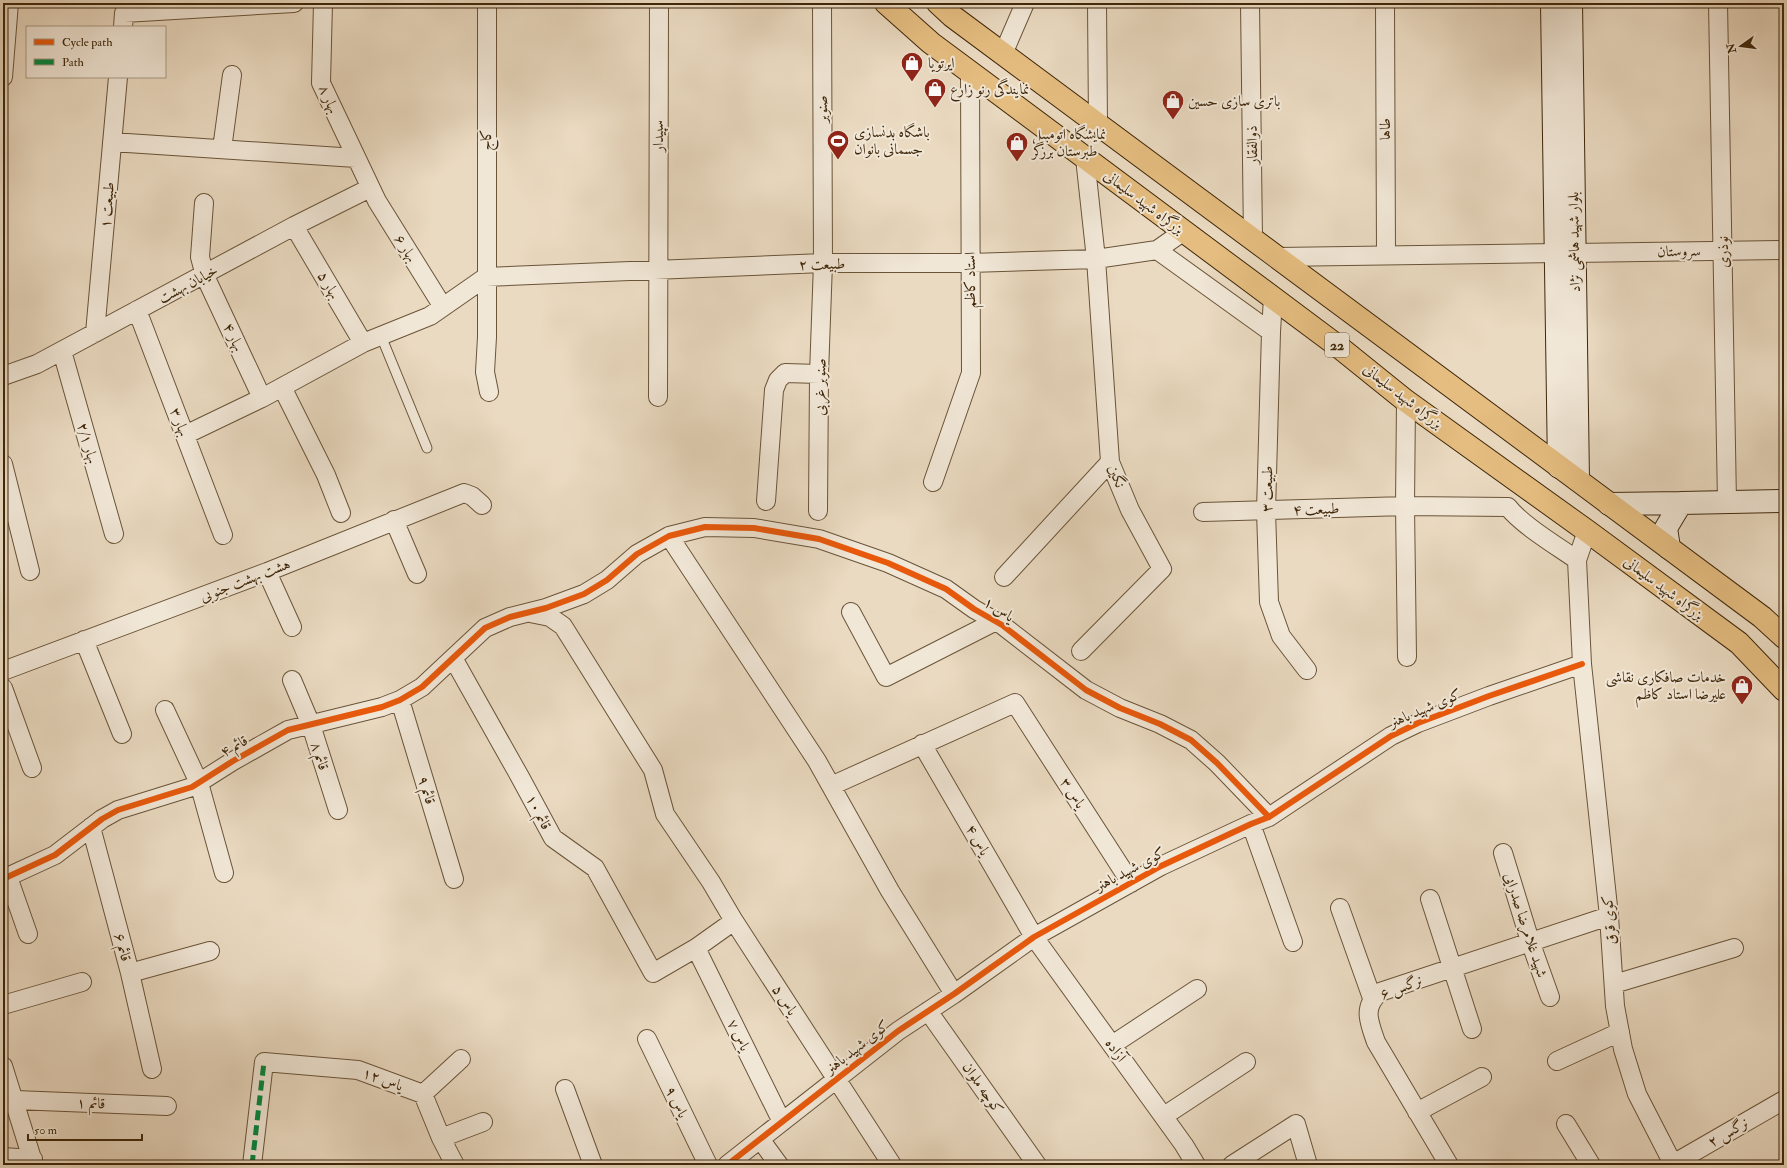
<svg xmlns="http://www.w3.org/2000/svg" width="1787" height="1168" viewBox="0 0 1787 1168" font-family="'IM FELL Double Pica',Amiri,serif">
  <rect width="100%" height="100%" fill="#eadac1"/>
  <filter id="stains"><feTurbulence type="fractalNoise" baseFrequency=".005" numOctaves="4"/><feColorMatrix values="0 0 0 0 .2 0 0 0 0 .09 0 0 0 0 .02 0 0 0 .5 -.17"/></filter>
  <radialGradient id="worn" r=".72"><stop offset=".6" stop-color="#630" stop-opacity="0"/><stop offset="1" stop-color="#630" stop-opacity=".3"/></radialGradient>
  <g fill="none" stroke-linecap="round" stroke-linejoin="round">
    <!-- lane casing -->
    <g stroke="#6a5438" stroke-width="11">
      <path id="lane" d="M381 336 427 448"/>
    </g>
    <!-- street casing -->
    <g stroke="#6a5438" stroke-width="20">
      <path id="street" d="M323 3 321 83 377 201 443 307
        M487 3V337L485 372 489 392
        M1097 3 1098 124
        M1250 3 1253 239
        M1385 3 1386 255
        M1718 3 1727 502
        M123 27 124 13 294 3
        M1003 54 1025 3
        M3 77 9 3
        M112 142 356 158
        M222 149 232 75
        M204 203 200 257 205 276 262 398
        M294 226 363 343
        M1157 250 1271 332
        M1574 253 1784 250
        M1277 257 1556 253
        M486 277 823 263H970L1096 259 1157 250 1184 231
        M1273 297 1271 332 1266 511 1269 602 1281 636 1307 670
        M137 310 223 535
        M95 333 118 77
        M62 351 114 534
        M3 376 37 364 294 226 370 188
        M282 387 326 475 341 513
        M658 397 659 3
        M1406 401 1405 506 1407 657
        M185 435 262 398 363 343 430 316 486 277
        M3 464 30 571
        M933 482 971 373 970 72
        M766 501 774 390 778 380 785 373 819 374
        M818 511 819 374 823 263 822 3
        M1203 512 1405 506 1508 507C1522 525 1557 546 1577 560
        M394 520 417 574
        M1587 531 1577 560 1582 664 1609 916 1615 1006 1623 1049 1637 1094 1673 1164 1671 1165
        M669 536 817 761 890 891 954 994
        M267 572 292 627
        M1004 577 1110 462
        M851 612 886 677 996 621
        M84 640 122 734
        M1081 651 1162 569 1130 510 1110 462 1096 259 1085 158
        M453 658 520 777 553 838 595 868 653 973 696 948 734 921 711 882 665 814 653 770 563 626 550 617 530 613
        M3 671 267 572 464 493 472 496 482 505
        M292 680 311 725 338 810
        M3 688 32 768
        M400 700 454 879
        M165 710 199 783 224 873
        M922 744 1034 937 1184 1145 1196 1165
        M831 786 1015 703 1131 883
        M1251 824 1293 942
        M91 827 130 973 152 1069
        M1503 853 1530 941 1550 997
        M8 877 28 934
        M3 879 55 855 102 819 118 810 192 787 233 761 288 730 382 707 400 700 422 687 485 628 510 617 546 608 584 594 607 580 637 554 669 536 705 527 754 528 819 539 888 563 946 589 974 609 1002 625 1086 690 1120 708 1160 724 1191 740 1217 763 1269 817
        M1430 899 1472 1029
        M1340 908 1372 998
        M734 921 892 1165
        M696 948 782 1122
        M130 973 210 951
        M1614 984 1734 948
        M3 1005 82 982
        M928 1011 1037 1165
        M647 1039 708 1165
        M1112 1045 1197 989
        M1557 1061 1620 1032
        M3 1066 34 1165
        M565 1089 593 1165
        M423 1094 461 1059
        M15 1100 167 1106
        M1417 1112 1482 1077
        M1164 1116 1246 1062
        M1566 1124 1591 1165
        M441 1138 483 1122
        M760 1139 779 1165
        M3 1157 33 1159
        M1673 1164 1784 1100
        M252 1165 264 1062 358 1070 423 1094 441 1138 455 1165
        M727 1165 898 1031 954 994 1034 937 1161 866 1251 824 1269 817 1391 736 1418 723 1489 696 1582 664
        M1232 1165 1296 1124 1308 1165
        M1449 1165 1376 1042C1369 1022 1362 1007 1380 992L1609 916"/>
    </g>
    <!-- secondary casing -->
    <g stroke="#3f270a" stroke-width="24">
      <path id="secondary" d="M1552 3 1559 467
        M1571 3 1578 480
        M1681 503 1784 501
        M1609 504 1681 503 1666 528 1669 548"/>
    </g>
    <!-- highway casing -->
    <g stroke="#3f270a" stroke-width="24">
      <path id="highway" d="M886 3 931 43 1339 347 1406 401 1587 531 1739 643 1784 690
        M938 3 952 16 1762 617 1784 637"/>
    </g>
    <!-- lane -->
    <use href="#lane" stroke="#f1e7d7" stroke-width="9"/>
    <!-- street -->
    <use href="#street" stroke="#f1e7d7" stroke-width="18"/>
    <!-- secondary -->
    <use href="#secondary" stroke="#f1e7d7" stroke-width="22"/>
    <!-- highway -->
    <use href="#highway" stroke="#e5bd80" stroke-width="22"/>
    <!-- quiet -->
    <path stroke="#00873e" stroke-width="5" stroke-dasharray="10 5" stroke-linecap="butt" d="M252 1165 264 1062"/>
    <!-- cycleway casing -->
    <g stroke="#f1e7d7" stroke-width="8">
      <path id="cycleway" d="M3 879 55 855 102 819 118 810 192 787 233 761 288 730 382 707 400 700 422 687 485 628 510 617 546 608 584 594 607 580 637 554 669 536 705 527 754 528 819 539 888 563 946 589 974 609 1002 625 1086 690 1120 708 1160 724 1191 740 1217 763 1269 817
        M727 1165 898 1031 954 994 1034 937 1161 866 1251 824 1269 817 1391 736 1418 723 1489 696 1582 664"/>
    </g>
    <!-- cycleway -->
    <use href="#cycleway" stroke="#e8590c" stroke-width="6"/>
  </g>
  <!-- icons -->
  <defs>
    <g id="shop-pin" transform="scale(1.15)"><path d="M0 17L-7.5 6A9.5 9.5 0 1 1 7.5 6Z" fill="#8f2418" stroke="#f1e7d7"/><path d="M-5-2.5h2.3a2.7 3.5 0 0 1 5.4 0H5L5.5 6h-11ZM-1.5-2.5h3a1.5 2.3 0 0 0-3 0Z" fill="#fff"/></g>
    <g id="stadium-pin" transform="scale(1.15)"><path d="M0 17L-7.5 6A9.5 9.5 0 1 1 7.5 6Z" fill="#8f2418" stroke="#f1e7d7"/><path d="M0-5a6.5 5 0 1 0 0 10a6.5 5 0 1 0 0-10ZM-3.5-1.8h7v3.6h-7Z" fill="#fff"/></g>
  </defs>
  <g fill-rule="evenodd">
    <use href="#shop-pin" x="912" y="63"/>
    <use href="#shop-pin" x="935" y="89"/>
    <use href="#shop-pin" x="1173" y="101"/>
    <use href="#stadium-pin" x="838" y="141"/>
    <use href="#shop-pin" x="1017" y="143"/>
    <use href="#shop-pin" x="1742" y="686"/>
  </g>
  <g text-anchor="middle" stroke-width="4" stroke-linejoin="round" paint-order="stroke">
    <!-- shield labels -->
    <rect fill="#f1e7d7" stroke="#746148" stroke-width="1" x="1325" y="333" width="24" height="24" rx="3"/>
    <g font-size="14" font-weight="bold" fill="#3f270a">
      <text x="1337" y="350">22</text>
    </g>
    <!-- poi labels -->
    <g font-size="15" fill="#3f270a" stroke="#f1e7d7" text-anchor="start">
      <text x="928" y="68">ایرتویا</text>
      <text x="950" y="94">نمایندگی رنو زارع</text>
      <text x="1188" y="106">باتری سازی حسین</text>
      <text x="854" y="137">باشگاه بدنسازی<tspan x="854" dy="17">جسمانی بانوان</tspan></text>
      <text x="1032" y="139">نمایشگاه اتومبیل<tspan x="1032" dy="17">طبرستان برزگر</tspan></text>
      <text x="1726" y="682" text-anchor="end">خدمات صافکاری نقاشی<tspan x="1726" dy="17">علیرضا استاد کاظم</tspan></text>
    </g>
    <!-- street labels -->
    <g font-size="15" fill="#3f270a" stroke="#f1e7d7">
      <text transform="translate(329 99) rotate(67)" y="5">بهار ۸</text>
      <text transform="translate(822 109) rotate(-90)" y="5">صنوبر</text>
      <text transform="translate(1385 129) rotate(-90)" y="5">طاها</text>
      <text transform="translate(658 136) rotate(-90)" y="5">سپیدار</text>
      <text transform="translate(486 140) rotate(-90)" y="5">کاج</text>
      <text transform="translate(1252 145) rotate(-91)" y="5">ذوالفقار</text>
      <text transform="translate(1144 202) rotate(37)" y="5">بزرگراه شهید سلیمانی</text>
      <text transform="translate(107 205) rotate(-85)" y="5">طبیعت ۱</text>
      <text transform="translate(1574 242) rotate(-91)" y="5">بلوار شهید هاشمی نژاد</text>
      <text transform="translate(406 248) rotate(58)" y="5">بهار ۶</text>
      <text transform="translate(1679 251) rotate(-1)" y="5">سروستان</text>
      <text transform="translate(1723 252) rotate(-91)" y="5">نوذری</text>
      <text transform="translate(822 264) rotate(-1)" y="5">طبیعت ۲</text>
      <text transform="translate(970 280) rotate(-90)" y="5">استاد کاظم</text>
      <text transform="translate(188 284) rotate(-28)" y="5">خیابان بهشت</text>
      <text transform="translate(329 285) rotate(59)" y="5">بهار ۵</text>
      <text transform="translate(234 337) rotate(65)" y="5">بهار ۴</text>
      <text transform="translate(820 387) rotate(-89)" y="5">صنوبر غربی</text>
      <text transform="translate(1403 396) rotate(38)" y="5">بزرگراه شهید سلیمانی</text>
      <text transform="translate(180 422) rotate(69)" y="5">بهار ۳</text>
      <text transform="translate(88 443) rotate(74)" y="5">بهار ۲/۱</text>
      <text transform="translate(1117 476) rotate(69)" y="5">نگین</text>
      <text transform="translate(1267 489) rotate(-89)" y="5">طبیعت ٣</text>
      <text transform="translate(1316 509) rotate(-2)" y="5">طبیعت ۴</text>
      <text transform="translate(245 580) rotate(-21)" y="5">هشت بهشت جنوبی</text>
      <text transform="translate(1664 588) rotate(37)" y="5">بزرگراه شهید سلیمانی</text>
      <text transform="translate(999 609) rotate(33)" y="5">یاس ۱</text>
      <text transform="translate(1425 708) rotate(-23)" y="5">کوی شهید باهنر</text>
      <text transform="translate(234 746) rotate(-29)" y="5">قائم ۴</text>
      <text transform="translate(320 756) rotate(72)" y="5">قائم ۸</text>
      <text transform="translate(427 790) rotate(73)" y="5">قائم ۹</text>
      <text transform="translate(1073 793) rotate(57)" y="5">یاس ۳</text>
      <text transform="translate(539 812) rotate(63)" y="5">قائم ۱۰</text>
      <text transform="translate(978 840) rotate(60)" y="5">یاس ۴</text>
      <text transform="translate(1130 869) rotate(-28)" y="5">کوی شهید باهنر</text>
      <text transform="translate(1609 920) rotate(-95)" y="5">کوی قرق</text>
      <text transform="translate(1526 925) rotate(72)" y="5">شهید غلامرضا صدرایی</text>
      <text transform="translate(123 947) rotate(75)" y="5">قائم ۶</text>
      <text transform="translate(1401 987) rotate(-21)" y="5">نرگس ۶</text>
      <text transform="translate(785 1000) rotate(57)" y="5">یاس ۵</text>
      <text transform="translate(739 1035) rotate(64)" y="5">یاس ۷</text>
      <text transform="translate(857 1047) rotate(-38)" y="5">کوی شهید باهنر</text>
      <text transform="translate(1116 1050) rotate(54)" y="5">آزاده</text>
      <text transform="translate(383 1079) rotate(20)" y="5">یاس ۱۲</text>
      <text transform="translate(983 1088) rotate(55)" y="5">کوچه ملوان</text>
      <text transform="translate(677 1102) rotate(64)" y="5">یاس ۹</text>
      <text transform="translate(91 1103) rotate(2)" y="5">قائم ۱</text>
      <text transform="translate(1728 1132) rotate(-30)" y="5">نرگس ۲</text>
    </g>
  </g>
  <!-- margin -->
  <rect width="1787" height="1168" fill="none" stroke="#eadac1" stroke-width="16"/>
  <rect x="4" y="4" width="1779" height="1160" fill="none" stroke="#3f270a" stroke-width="2"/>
  <rect x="8" y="8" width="1771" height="1152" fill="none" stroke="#3f270a"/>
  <!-- legend -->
  <rect x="26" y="26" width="140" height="52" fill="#f1e7d7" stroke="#aa9a85"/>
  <rect x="34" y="39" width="20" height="6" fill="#e8590c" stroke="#aa9a85"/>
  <text x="62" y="46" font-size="12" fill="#3f270a">Cycle path</text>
  <rect x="34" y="59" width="20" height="6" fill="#00873e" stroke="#aa9a85"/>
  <text x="62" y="66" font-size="12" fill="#3f270a">Path</text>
  <!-- north arrow -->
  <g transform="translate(1741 46) rotate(256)" stroke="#f1e7d7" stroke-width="3" paint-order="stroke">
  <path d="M0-3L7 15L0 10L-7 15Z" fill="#3f270a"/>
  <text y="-6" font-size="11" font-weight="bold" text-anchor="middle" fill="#3f270a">N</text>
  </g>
  <!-- scale -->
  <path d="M28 1134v6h114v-6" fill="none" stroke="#3f270a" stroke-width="2"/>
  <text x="34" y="1134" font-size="12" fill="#3f270a" stroke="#f1e7d7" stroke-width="3" paint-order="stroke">50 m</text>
  <rect width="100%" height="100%" filter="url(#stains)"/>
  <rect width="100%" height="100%" fill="url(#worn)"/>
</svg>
